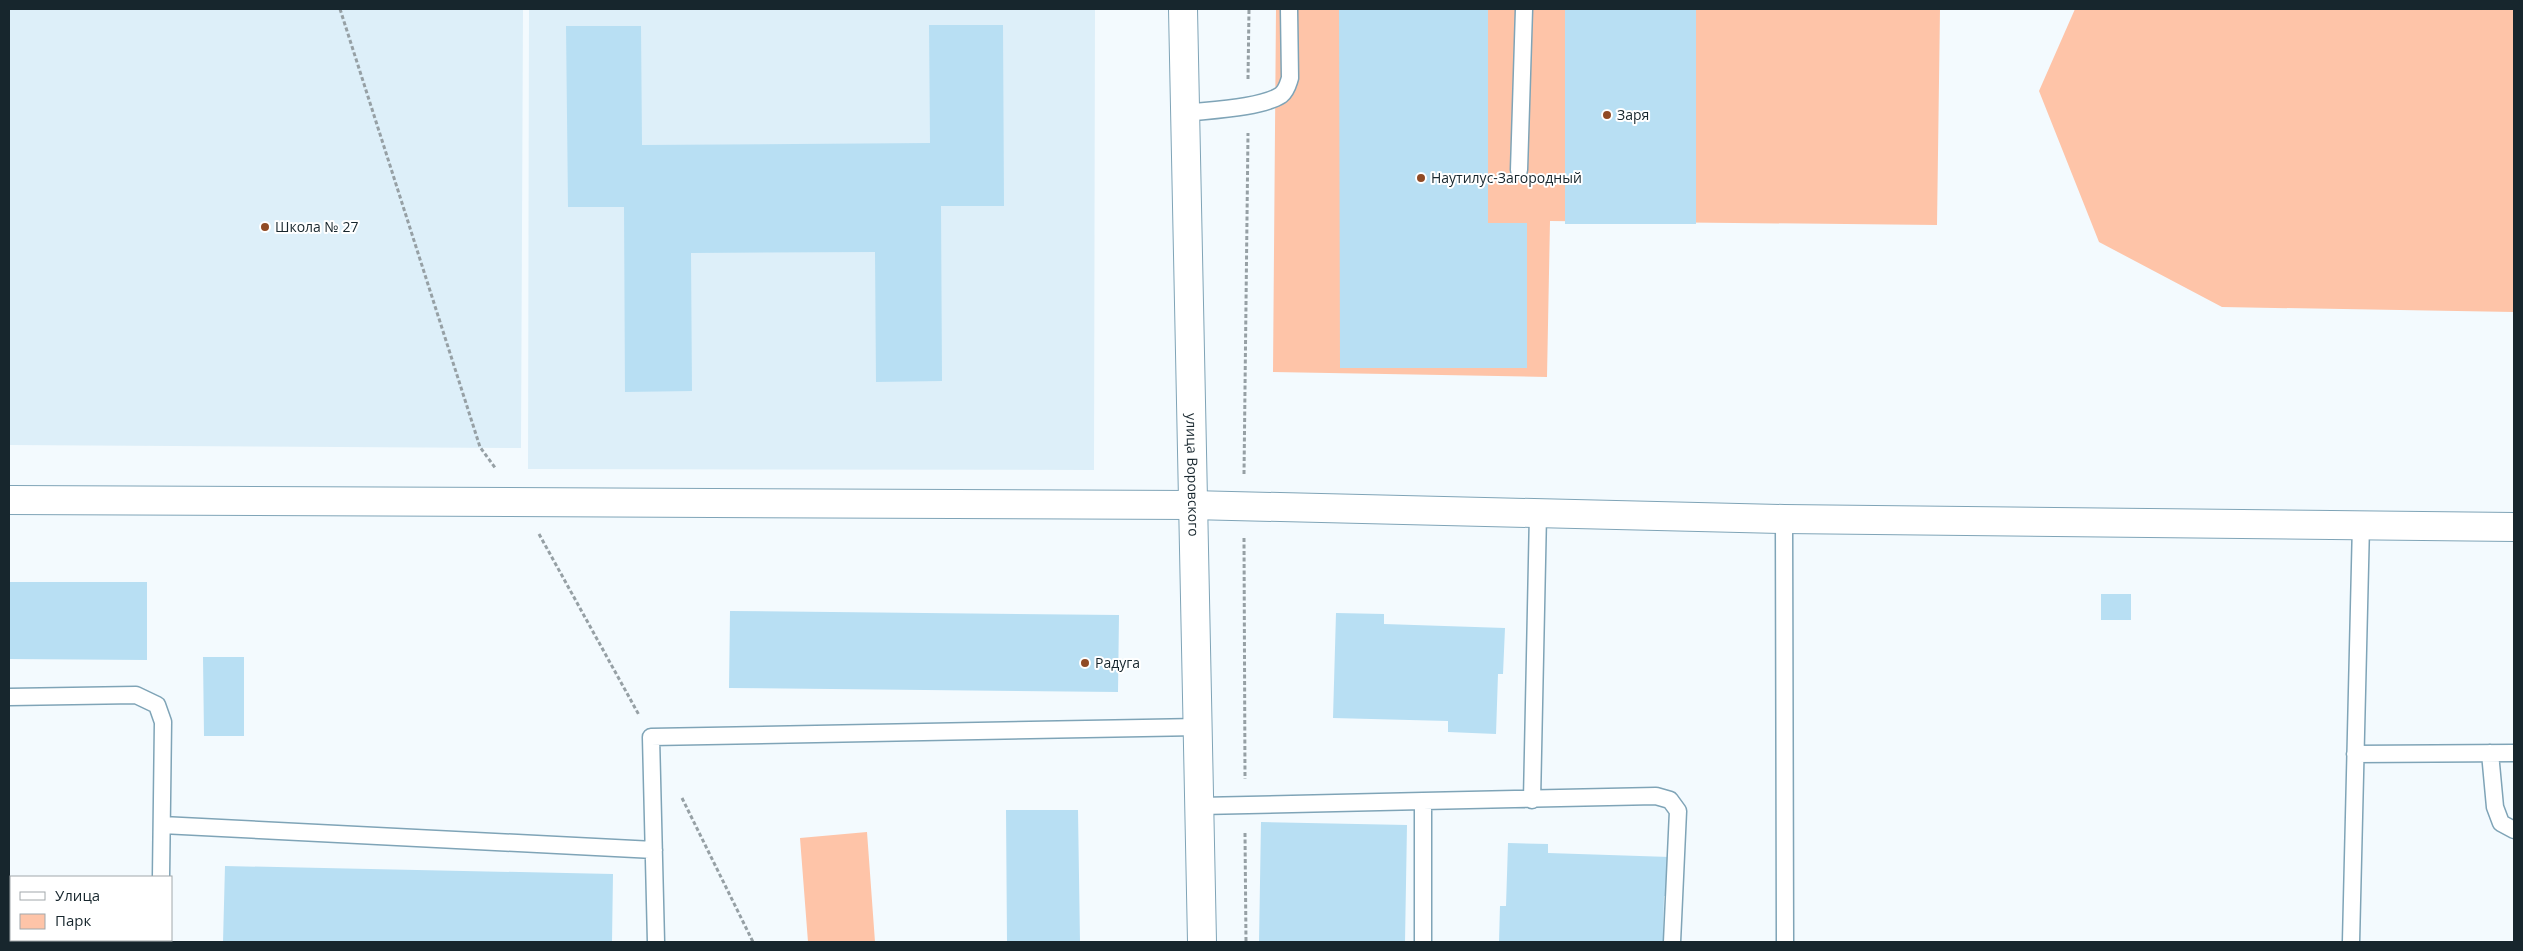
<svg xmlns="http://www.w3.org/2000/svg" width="2523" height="951" viewBox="0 0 2523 951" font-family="'Open Sans',sans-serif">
  <rect width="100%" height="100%" fill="#f3fafe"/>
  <!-- built -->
  <path fill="#ddeff9" d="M9 9H523L521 448 9 445Z
    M529 9H1095L1094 470 528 469Z"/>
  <!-- green -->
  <path fill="#fec4a8" d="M1276 9H1940L1937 225 1550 221 1547 377 1273 372Z
    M2075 9H2514V312L2222 307 2099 242 2039 91Z
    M867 832 875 942H808L800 838Z"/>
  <!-- building -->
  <path fill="#b8dff3" d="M1339 9H1488V223H1527V368H1340Z
    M1565 9H1696V224H1565Z
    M929 25H1003L1004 206H941L942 381 876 382 875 252 691 253 692 391 625 392 624 207H568L566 26H641L642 145 930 143Z
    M9 582H147V660L9 659Z
    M2101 594H2131V620H2101Z
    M730 611 1119 615 1118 692 729 688Z
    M1336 613 1384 614V624L1505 628 1503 674H1498L1496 734 1448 732V721L1333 718Z
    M203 657H244V736H204Z
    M1006 810H1078L1080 942H1007Z
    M1261 822 1407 825 1405 942H1259Z
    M1508 843 1548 844V853L1670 857 1669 896H1664L1663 942H1499L1500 906H1506Z
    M225 866 613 874 612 942H223Z"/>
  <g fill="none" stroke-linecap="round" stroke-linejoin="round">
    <!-- lane casing -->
    <g stroke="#7fa4b7" stroke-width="19">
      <path id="lane" d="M1185 113C1210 110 1261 108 1281 95 1287 90 1288 84 1290 78L1289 9
        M1519 170 1524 9
        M1784 519 1785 942
        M9 697 136 695 157 705 163 722 161 877
        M2490 753 2495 807 2501 823 2514 830
        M2355 754 2514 753
        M1532 800 1538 513
        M1423 801 1656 796 1670 800 1678 811 1672 942
        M1200 806 1423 801V942
        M162 825 654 850
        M160 942V940
        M656 942 651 737 1199 727
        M2351 942 2361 524"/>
    </g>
    <!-- street casing -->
    <g stroke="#7fa4b7" stroke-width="30">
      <g id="street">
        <path id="s1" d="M1183 9 1202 942"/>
        <path d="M9 500 1191 505 1784 519 2514 527"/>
      </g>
    </g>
    <!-- path -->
    <path stroke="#96a0a5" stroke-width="3" stroke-dasharray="4 2.5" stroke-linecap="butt" d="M340 9 480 447 496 469
      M1248 79 1249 9
      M1244 474 1248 133
      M539 534 639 715
      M1244 538 1245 779
      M682 798 753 942
      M1245 833 1246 942"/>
    <!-- lane -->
    <use href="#lane" stroke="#fff" stroke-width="16"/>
    <!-- street -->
    <use href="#street" stroke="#fff" stroke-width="28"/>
  </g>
  <!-- markers -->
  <g fill="#904a24" stroke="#fff" stroke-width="2">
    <circle cx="1607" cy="115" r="5"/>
    <circle cx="1421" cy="178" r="5"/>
    <circle cx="265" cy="227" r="5"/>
    <circle cx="1085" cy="663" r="5"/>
  </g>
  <g text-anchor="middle" stroke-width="4" stroke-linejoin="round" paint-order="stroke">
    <!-- poi labels -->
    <g font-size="14" fill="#17262d" stroke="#fff" text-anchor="start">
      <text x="1617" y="120">Заря</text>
      <text x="1431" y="183">Наутилус-Загородный</text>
      <text x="275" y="232">Школа № 27</text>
      <text x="1095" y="668">Радуга</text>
    </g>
    <!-- street labels -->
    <g font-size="14" fill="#17262d" stroke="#fff">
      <text dy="5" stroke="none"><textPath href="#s1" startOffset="466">улица Воровского</textPath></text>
    </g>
  </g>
  <!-- border -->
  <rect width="2523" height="951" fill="none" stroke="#17262d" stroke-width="20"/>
  <!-- legend -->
  <rect x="10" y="876" width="162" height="65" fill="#ffffff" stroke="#a2a8ab"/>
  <rect x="20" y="892" width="25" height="8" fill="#ffffff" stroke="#a2a8ab"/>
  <text x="55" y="901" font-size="15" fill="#17262d">Улица</text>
  <rect x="20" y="914" width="25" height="15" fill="#fec4a8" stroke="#a2a8ab"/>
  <text x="55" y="926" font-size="15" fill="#17262d">Парк</text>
</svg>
